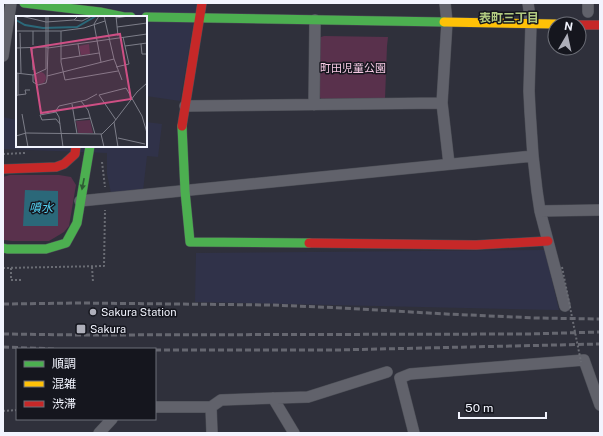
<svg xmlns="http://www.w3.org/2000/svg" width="603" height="436" viewBox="0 0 603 436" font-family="'Public Sans','Noto Sans JP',sans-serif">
  <rect width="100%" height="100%" fill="#2f303b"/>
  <!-- built -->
  <path fill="#303249" d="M87 3H197L180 101 146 96V17Z
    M3 117 17 120V146H146V122L162 124 158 157 147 156 143 191 111 193 107 174V153L3 149Z
    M545 250 559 310 195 302 196 253Z"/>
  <!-- green -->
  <path fill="#59314c" d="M324 36 388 37 387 46 385 99 323 101 318 95V38Z
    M10 175H59L71 177 76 185 69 226 64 232 49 241H12L3 240V177Z"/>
  <!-- water -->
  <path fill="#2b6879" d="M25 190 58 191V226H23Z"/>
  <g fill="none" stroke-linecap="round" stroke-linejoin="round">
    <!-- street casing -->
    <g stroke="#4c4e56" stroke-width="12">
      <path id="street" d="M445 3 447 22 442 103 449 164
        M528 3 531 24 529 91 530 111 533 156 537 191 540 211 565 306
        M588 12V3
        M3 56 11 3
        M314 105 315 20
        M185 106 442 103
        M80 201 533 156
        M540 211 600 210
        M273 398 294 433
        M155 407H211L221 400 308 397 387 372
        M211 407 212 433
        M99 433 112 419
        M414 433 400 378 410 374 584 360 600 405"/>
    </g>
    <!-- fast casing -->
    <g stroke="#4c4e56" stroke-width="10">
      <path id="fast" d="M24 3 100 12 124 17H131
        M146 17 444 22
        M182 126 185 191 190 242 309 243
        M3 248 7 249H46L66 243 77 223 90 146"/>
    </g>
    <!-- slow casing -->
    <g stroke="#4c4e56" stroke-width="10">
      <path id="slow" d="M444 22 555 24"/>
    </g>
    <!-- jam casing -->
    <g stroke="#4c4e56" stroke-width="10">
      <path id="jam" d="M579 25H600
        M182 126 202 3
        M3 169 56 167 64 164 75 154 76 146
        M309 243 476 245 548 241"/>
    </g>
    <!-- path -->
    <path stroke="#6a6c74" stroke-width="2" stroke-dasharray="2 2" stroke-linecap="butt" d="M3 154 25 153
      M102 162 105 187
      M92 267 93 282
      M3 268 104 266 105 210
      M11 268V280H21
      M3 411 17 410"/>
    <!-- street -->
    <use href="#street" stroke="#61626b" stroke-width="11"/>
    <!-- fast -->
    <use href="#fast" stroke="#4caf50" stroke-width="9"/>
    <!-- slow -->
    <use href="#slow" stroke="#ffc107" stroke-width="9"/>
    <!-- jam -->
    <use href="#jam" stroke="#c62828" stroke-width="9"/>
    <!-- rail -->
    <path stroke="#666770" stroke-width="3" stroke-dasharray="6 3" stroke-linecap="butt" d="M3 304 80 303 272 305 342 308 446 314 536 318 600 319
      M3 334 82 335 528 334 600 332
      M3 347 56 349
      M155 350H336L600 344"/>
    <!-- path-bridge -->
    <path stroke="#6a6c74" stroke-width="2" stroke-dasharray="2 2" stroke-linecap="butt" d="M562 267 581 362"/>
  </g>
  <!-- one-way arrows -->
  <defs><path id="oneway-solid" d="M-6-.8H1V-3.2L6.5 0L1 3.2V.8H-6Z"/></defs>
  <use fill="#2e5b34" href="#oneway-solid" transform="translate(83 184) rotate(101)"/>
  <!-- markers -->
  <g fill="#aeafba" stroke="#15161e" stroke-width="1.5">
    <circle cx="93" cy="312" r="4"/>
    <rect x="76" y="324" width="10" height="10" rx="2"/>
  </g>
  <g text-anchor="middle" stroke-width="3" stroke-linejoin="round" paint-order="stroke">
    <!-- park labels -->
    <g font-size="11" fill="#f6cae4" stroke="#15161e">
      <text x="353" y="72">町田児童公園</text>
    </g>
    <!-- poi labels -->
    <g font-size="11" fill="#f2f4fe" stroke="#15161e" text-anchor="start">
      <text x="101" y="316">Sakura Station</text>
      <text x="90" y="333">Sakura</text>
    </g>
    <!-- neighbourhood labels -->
    <g font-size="12" font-weight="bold" fill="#b1ca81" stroke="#15161e">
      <text x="509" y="22">表町三丁目</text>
    </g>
    <!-- water labels -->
    <g font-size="12" font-style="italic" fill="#54d3f3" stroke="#15161e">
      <text x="41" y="212">噴水</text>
    </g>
  </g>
  <!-- overview -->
  <g transform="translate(16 16)">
    <rect width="131" height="131" fill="#2f303b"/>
    <path d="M73 28 74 38 65 39 63 30ZM18 62a6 6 0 1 1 12 0a6 6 0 1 1-12 0ZM74 104 77 117H62L60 105Z" fill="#59314c"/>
    <path fill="none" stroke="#2b6879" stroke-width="2" d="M0 4 9 9 27 12 61 11 80 0"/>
    <path fill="none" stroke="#7d7e89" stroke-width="1" d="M5 0 30 6 58 4 62 0M32 0V32L131 18M83 0 78 8 85 46M88 0 98 43 106 64M100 0 102 20M100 2 113 0M58 4 66 5 76 0M101 11 131 7M0 15H45L68 12 89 5M17 15V29M45 15V46L49 64 102 55M4 17 5 57M62 28 64 40M125 28 126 38H131M109 30 131 27M30 31V0M0 32 30 31 32 32 31 63 30 67 22 69 17 66V59L30 53V31M16 32 17 54M45 43 83 37M100 51 113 48 107 21M0 57 17 59M31 60 98 43M2 79 10 78 9 74H14M0 80 2 79V57M65 85 72 94 79 118M56 88 61 118M39 96 43 90 70 84 81 78M6 98 12 131M59 104 74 102M100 104 83 79 110 72 126 100 131 117M98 106 102 131M44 108 40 103 26 104 24 99 40 96 43 101 47 131M85 118 88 131M0 120 10 117 86 118 98 106 121 76 131 67M102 122 129 128"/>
    <path fill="#ce4f84" fill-opacity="0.15" stroke="#ce4f84" stroke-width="2" d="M104 18 115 83 25 97 15 32Z"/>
    <rect width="131" height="131" fill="none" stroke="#f2f4fe" stroke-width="2"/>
  </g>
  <!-- border -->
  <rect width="603" height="436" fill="none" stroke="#f2f4fe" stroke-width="8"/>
  <!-- legend -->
  <rect x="16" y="348" width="140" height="72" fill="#15161e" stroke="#6d6f78"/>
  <rect x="24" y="361" width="20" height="6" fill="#4caf50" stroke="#6d6f78"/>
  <text x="52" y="368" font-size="12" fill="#f2f4fe">順調</text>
  <rect x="24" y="381" width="20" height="6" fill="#ffc107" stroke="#6d6f78"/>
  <text x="52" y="388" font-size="12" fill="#f2f4fe">混雑</text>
  <rect x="24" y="401" width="20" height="6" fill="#c62828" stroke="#6d6f78"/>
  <text x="52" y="408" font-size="12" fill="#f2f4fe">渋滞</text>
  <!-- north arrow -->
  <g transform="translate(567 36) rotate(9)"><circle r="19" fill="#15161e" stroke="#6d6f78"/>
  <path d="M0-3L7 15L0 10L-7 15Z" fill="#aeafba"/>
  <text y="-6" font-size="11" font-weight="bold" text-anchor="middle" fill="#f2f4fe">N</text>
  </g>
  <!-- scale -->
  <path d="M459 412v6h87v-6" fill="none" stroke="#f2f4fe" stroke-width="2"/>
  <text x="465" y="412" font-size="12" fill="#f2f4fe" stroke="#15161e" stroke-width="3" paint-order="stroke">50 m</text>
</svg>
